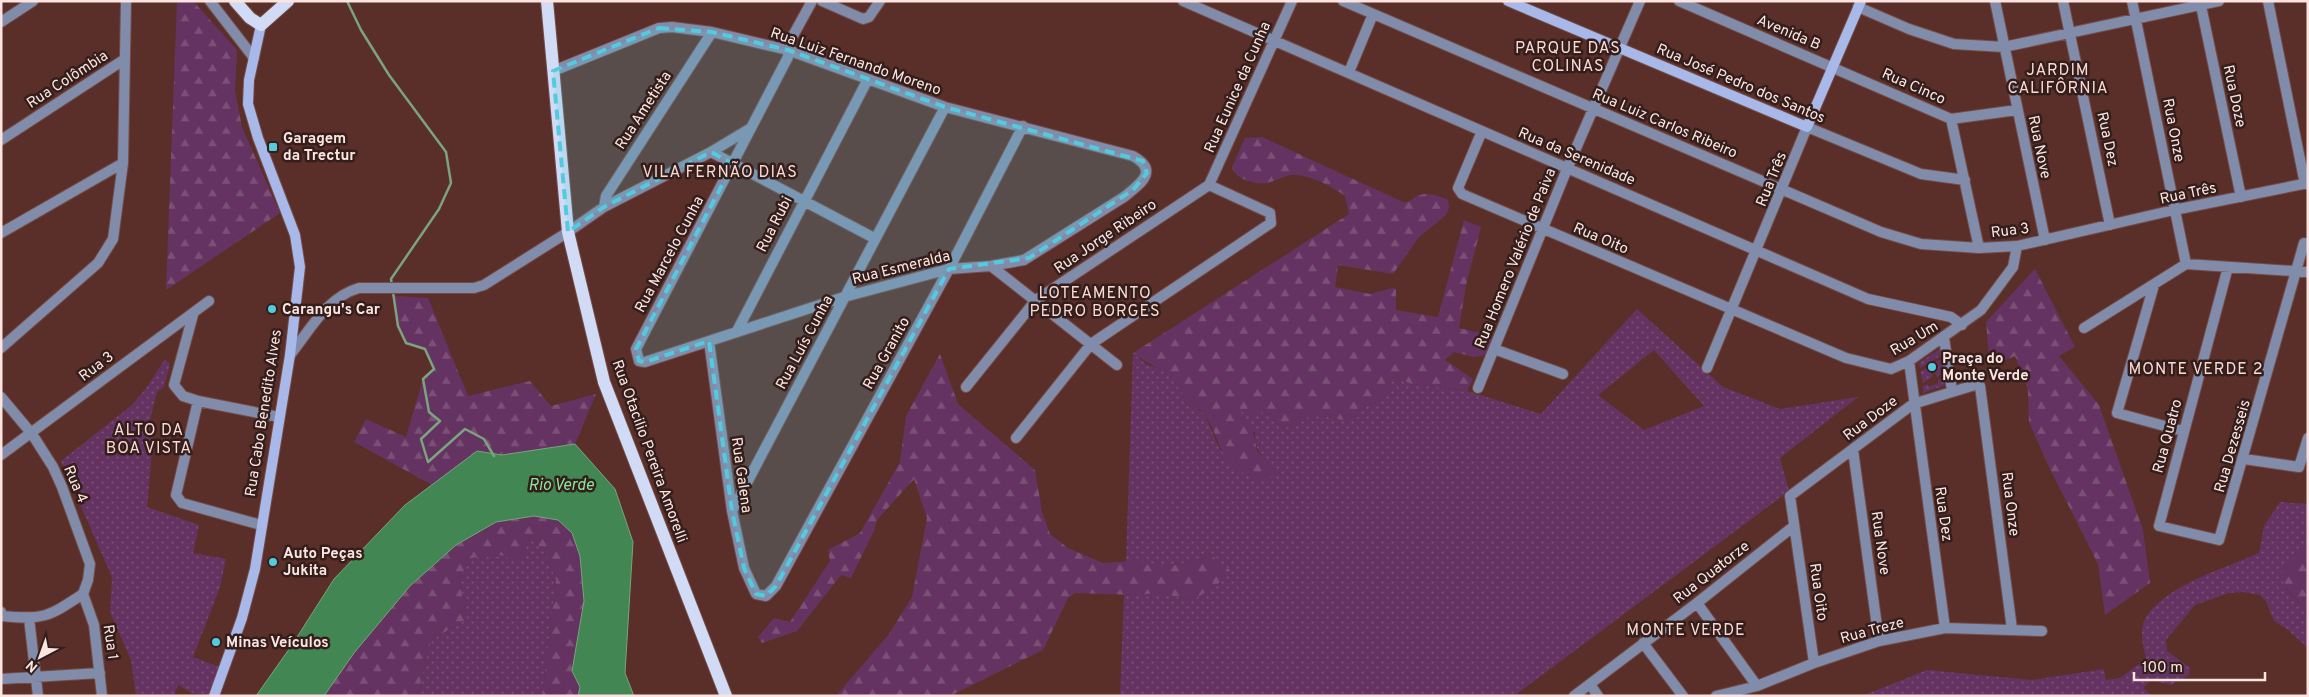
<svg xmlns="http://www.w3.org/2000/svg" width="2309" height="697" viewBox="0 0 2309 697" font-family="Overpass,sans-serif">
  <defs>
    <pattern id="grass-dots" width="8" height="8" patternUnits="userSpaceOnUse" patternTransform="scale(1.25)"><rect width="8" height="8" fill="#643361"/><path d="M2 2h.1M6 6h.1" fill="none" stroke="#7b5077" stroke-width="1.8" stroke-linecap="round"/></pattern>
    <pattern id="forest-firs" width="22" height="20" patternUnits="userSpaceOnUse" patternTransform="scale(1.25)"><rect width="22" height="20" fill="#643361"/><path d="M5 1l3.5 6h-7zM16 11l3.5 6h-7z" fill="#7b5077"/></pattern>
  </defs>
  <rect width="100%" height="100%" fill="#5b2f29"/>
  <!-- grass -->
  <path fill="url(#grass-dots)" fill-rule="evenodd" d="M1637 309 1723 387 1780 409 1858 397 1780 458 1789 491 1514 696H1120L1124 595 1160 593 1192 600 1211 556 1172 566 1126 562 1133 353 1146 364 1162 370 1171 378 1188 400 1205 415 1220 450 1275 470C1264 458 1254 451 1255 433L1233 410 1261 411 1278 425 1292 428 1312 414 1343 420H1355L1365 407 1384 398 1393 377 1412 384 1467 391 1541 414ZM1654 350 1704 406 1644 430 1598 395Z
    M1941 348 1944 354 1920 368 1919 363Z
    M1943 358 1945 373 1937 377 1932 368 1934 363Z
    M165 359 170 364 164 387 157 392 149 424 154 428 147 507 199 525 193 553 226 559 220 587 193 657 220 667 208 696 192 693 178 685 174 696H136L131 660 110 612 112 577 61 461 132 405 147 387Z
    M1928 367 1933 376 1923 383 1920 372Z
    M1945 377V385L1923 393V386L1928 384 1929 387 1938 383V380Z
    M2280 502 2308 504V547L2302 548 2286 589 2308 611V648L2288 630 2274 621 2266 601 2260 595 2242 592 2229 593 2195 605 2166 640 2167 651 2190 668 2189 675 2171 685 2151 680 2145 686 2144 689 2152 696H1862L1927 670 2032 680 2104 669 2106 680 2120 678 2146 659C2143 646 2138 627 2148 614 2172 583 2223 569 2259 553L2264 526Z
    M530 536 546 554 556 580 542 696H417L431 640 467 619 459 580 471 558 501 555 521 562Z"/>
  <!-- forest -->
  <path fill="url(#forest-firs)" d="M177 1H193L237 50 235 91 242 127 280 213 166 290Z
    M1262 137 1403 202C1410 203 1412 199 1417 196 1428 191 1439 196 1448 200L1449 208 1446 215 1419 237 1393 274 1338 265 1335 287 1370 294 1393 288 1396 289V310L1438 317 1464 220 1481 227 1466 285 1459 328 1488 335 1492 338 1486 355 1474 357 1454 352 1445 360 1473 379 1467 391 1412 384 1393 377 1384 398 1365 407 1355 420H1343L1312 414 1292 428 1278 425 1261 411 1254 415 1234 410 1252 426 1257 451 1275 470 1276 474C1270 480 1263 480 1255 478 1217 466 1223 442 1205 415 1201 409 1193 405 1188 400 1182 393 1177 385 1171 378 1161 368 1146 363 1133 353L1349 214 1345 196C1331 186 1316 178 1298 175 1280 172 1272 191 1246 180 1240 178 1234 174 1232 167L1245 138Z
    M2035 269 2075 347 2059 356 2099 405 2143 530 2150 583 2105 615 2098 564 2049 467 2029 422 2028 390 2015 356 1990 367 1986 322Z
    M394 296 428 298 468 396 530 381 551 406 596 394 575 444 502 455 477 451 432 485 354 442 366 419 406 437 423 379 434 369 425 349 406 343 398 326Z
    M940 354 958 404 1035 470 1042 512 1050 534 1068 548 1103 563 1134 561 1172 566 1212 556 1230 570 1215 587 1192 600 1160 593 1135 595 1075 593 1068 598 1043 650 950 696H836L889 634 912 597 927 518 914 479 877 520 874 531 851 578 841 575 797 631 762 643 758 637 774 618 790 622 830 561 828 550 860 533 900 462 906 416Z
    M534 516 558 520 572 533 580 556 584 601 572 671 580 687 578 696H542L556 580 546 554 530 536 521 563 501 555 471 558 459 580 467 619 431 640 417 696H324L354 653 410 586 456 545 496 522Z
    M2308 547V611L2286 588 2282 572 2302 548Z"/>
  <!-- water -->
  <path fill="#428753" stroke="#7aa37e" d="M575 444 615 489 633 542 625 673 634 696H578L580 687 572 671 584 601 580 556 572 533 558 520 534 516 496 522 456 545 410 586 354 653 324 696H256L292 645 334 579 405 505 477 451 502 455Z"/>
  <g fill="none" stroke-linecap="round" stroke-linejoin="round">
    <!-- stream -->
    <path stroke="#7aa37e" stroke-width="2.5" d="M347 1 361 30 389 75 446 152 451 183 439 209 391 279 392 286
      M393 292 398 326 406 343 425 349 434 369 423 379 429 412 440 421 421 439 428 462 465 429 484 439 494 456"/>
    <!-- street casing -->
    <g stroke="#754c46" stroke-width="12">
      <path id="street" d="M210 1 254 58
        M822 1 863 19 869 17 880 1
        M1183 1 1868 299 1951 317 1962 325
        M1343 1 1881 232 1921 244 1979 248 2017 246 2174 210 2308 183
        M1679 1 1951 119 2017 110
        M1995 1 2045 240
        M2063 1 2110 225
        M2132 1 2186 264
        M2200 1 2241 197
        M2268 1 2305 184
        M1858 7 1909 29 1954 44 2004 47 2219 1
        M1 22 33 1
        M553 71 659 28 672 27 712 32 788 50 945 107 1133 156C1160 171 1140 184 1124 197L1024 260 991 266 949 269 844 297 645 362 639 361 636 349 788 57 789 43 812 1
        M1349 72 1373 14
        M1951 119 1979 248
        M1482 131 1458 188 1462 194 1846 358 1891 369 1909 361 1981 310 2013 267 2017 246
        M1 140 125 59
        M711 152 874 238
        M1209 185 1292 1
        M604 207 606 196 712 32
        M1 233 123 163
        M991 266 1117 365
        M2228 267 2159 526 2219 540 2304 243
        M2154 285 2117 413 2183 431
        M193 315 174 385 183 396 198 401 279 417
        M2084 328 2186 264 2308 272
        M737 331 868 79
        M1944 338 1952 391
        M709 341 732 511 744 568 756 594 766 596 776 586 949 269 1023 126
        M1 348 98 263 113 239 123 163 126 1
        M1494 349 1563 374
        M290 355C310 330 327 297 359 288H474L484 285 568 232 604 207 711 152 751 128
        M1909 361 1945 628
        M1707 368 1807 127 1921 174 1965 180
        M966 387 1036 300 1209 185
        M1478 388 1567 169 1640 1
        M1 397 32 434 53 467 62 487 90 564 88 580 83 594
        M198 401 176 495 182 503 261 525
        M1016 438 1091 344 1271 223 1270 213 1209 185
        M1853 450 1879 641
        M1 455 209 301
        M2244 459 2299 467 2308 438
        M732 511 945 107
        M83 594 94 625 102 696
        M1697 603 1757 686
        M1 612 2 616C44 620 48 617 83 594
        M29 618 38 696
        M1643 643 1683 696
        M1814 663 1790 496 1913 404 1978 384 1980 386 2012 629
        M1 679 100 673
        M1590 684 1598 696
        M1574 696 1697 603 1794 526
        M1716 696 1757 686 1814 663 1879 641 1945 628 2042 631"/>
    </g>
    <!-- secondary casing -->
    <g stroke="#754c46" stroke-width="12">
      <path id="secondary" d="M1508 1 1807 127 1861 1
        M214 696 242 618 255 569 290 355 300 267 295 235 258 138 248 104 249 80 261 25"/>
    </g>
    <!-- primary casing -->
    <g stroke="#754c46" stroke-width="14">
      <path id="primary" d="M235 1 250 18 261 25 288 1
        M547 1 568 232 604 382 726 696"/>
    </g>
    <!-- street -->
    <use href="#street" stroke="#818cab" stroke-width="10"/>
    <!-- secondary -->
    <use href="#secondary" stroke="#a7b8e9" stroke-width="10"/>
    <!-- primary -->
    <use href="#primary" stroke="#d2dbf5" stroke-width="12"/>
  </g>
  <!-- marked area -->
  <path fill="#54cadd" fill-opacity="0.2" stroke="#54cadd" stroke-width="4" stroke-dasharray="10 6" stroke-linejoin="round" d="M659 28 712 32 788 50 945 107 1143 161 1147 173 1133 190 1029 258 949 269 776 586 766 596 756 594 744 568 732 511 709 341 645 362 639 361 636 349 733 164 711 152 604 207 568 232 553 71Z"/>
  <!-- markers -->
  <g fill="#54cadd" stroke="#331e1b" stroke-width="2">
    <rect x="268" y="142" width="10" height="10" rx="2.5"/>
    <circle cx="272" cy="309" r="5"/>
    <circle cx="1932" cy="367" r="5"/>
    <circle cx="273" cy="562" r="5"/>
    <circle cx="216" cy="642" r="5"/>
  </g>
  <g text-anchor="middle" stroke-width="5" stroke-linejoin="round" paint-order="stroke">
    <!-- street labels -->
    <g font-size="15" fill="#fce5e1" stroke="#331e1b">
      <text transform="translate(1789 32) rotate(23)" y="5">Avenida B</text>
      <text transform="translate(856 61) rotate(19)" y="5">Rua Luiz Fernando Moreno</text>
      <text transform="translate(67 79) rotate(-33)" y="5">Rua Colômbia</text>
      <text transform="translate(1741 83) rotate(23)" y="5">Rua José Pedro dos Santos</text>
      <text transform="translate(1914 86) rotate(24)" y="5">Rua Cinco</text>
      <text transform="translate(1237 87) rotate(-66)" y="5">Rua Eunice da Cunha</text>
      <text transform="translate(2235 96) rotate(78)" y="5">Rua Doze</text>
      <text transform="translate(643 110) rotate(-57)" y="5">Rua Ametista</text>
      <text transform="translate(1665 123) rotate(23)" y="5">Rua Luiz Carlos Ribeiro</text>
      <text transform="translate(2174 130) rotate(79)" y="5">Rua Onze</text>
      <text transform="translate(2108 139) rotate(78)" y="5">Rua Dez</text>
      <text transform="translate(2040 147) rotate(78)" y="5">Rua Nove</text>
      <text transform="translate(1577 156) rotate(23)" y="5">Rua da Serenidade</text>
      <text transform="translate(1771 179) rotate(-68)" y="5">Rua Três</text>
      <text transform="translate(2188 193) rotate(-12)" y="5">Rua Três</text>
      <text transform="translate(774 224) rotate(-63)" y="5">Rua Rubi</text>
      <text transform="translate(2010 230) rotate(-7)" y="5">Rua 3</text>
      <text transform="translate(1105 236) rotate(-34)" y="5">Rua Jorge Ribeiro</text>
      <text transform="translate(1601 238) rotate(23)" y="5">Rua Oito</text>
      <text transform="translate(669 254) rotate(-62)" y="5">Rua Marcelo Cunha</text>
      <text transform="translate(1515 258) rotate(-68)" y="5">Rua Homero Valério de Paiva</text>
      <text transform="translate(901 267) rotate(-14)" y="5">Rua Esmeralda</text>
      <text transform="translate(1914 338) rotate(-31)" y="5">Rua Um</text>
      <text transform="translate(804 342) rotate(-62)" y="5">Rua Luís Cunha</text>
      <text transform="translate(886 353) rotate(-61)" y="5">Rua Granito</text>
      <text transform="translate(96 366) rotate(-37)" y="5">Rua 3</text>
      <text transform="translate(263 413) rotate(-81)" y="5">Rua Cabo Benedito Alves</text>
      <text transform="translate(1870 418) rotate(-37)" y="5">Rua Doze</text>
      <text transform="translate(2167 436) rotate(-75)" y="5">Rua Quatro</text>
      <text transform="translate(2232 446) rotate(-74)" y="5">Rua Dezesseis</text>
      <text transform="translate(650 451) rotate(70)" y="5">Rua Otacilio Pereira Amorelli</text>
      <text transform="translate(742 475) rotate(82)" y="5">Rua Galena</text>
      <text transform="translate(76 484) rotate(67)" y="5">Rua 4</text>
      <text transform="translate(2011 504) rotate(83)" y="5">Rua Onze</text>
      <text transform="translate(1944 514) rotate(82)" y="5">Rua Dez</text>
      <text transform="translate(1881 543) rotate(82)" y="5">Rua Nove</text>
      <text transform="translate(1711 572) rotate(-38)" y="5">Rua Quatorze</text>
      <text transform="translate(1819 592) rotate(82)" y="5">Rua Oito</text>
      <text transform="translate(1872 630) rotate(-15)" y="5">Rua Treze</text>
      <text transform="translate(111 642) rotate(82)" y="5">Rua 1</text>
    </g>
    <!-- poi labels -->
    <g font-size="15" font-weight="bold" fill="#fce5e1" stroke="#331e1b" text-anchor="start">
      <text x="283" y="143">Garagem<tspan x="283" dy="17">da Trectur</tspan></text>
      <text x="282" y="314">Carangu's Car</text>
      <text x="1942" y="363">Praça do<tspan x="1942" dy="17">Monte Verde</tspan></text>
      <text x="283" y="558">Auto Peças<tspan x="283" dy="17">Jukita</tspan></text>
      <text x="226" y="647">Minas Veículos</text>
    </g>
    <!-- neighbourhood labels -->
    <g font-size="16" letter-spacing="1" fill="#fbd9d3" stroke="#331e1b">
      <text x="1568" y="53">PARQUE DAS<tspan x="1568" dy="18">COLINAS</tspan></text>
      <text x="2058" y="75">JARDIM<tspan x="2058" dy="18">CALIFÔRNIA</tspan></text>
      <text x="720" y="177">VILA FERNÃO DIAS</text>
      <text x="1095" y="298">LOTEAMENTO<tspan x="1095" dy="18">PEDRO BORGES</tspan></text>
      <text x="2196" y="374">MONTE VERDE 2</text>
      <text x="149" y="435">ALTO DA<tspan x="149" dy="18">BOA VISTA</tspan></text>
      <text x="1686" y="635">MONTE VERDE</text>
    </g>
    <!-- water labels -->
    <g font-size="16" font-style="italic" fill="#8ae89e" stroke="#331e1b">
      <text x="561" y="490">Rio Verde</text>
    </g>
  </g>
  <!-- border -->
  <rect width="2309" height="697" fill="none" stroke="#fce5e1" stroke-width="5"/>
  <!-- north arrow -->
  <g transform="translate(40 657) rotate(221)" stroke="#331e1b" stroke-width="4" paint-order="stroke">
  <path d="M0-4L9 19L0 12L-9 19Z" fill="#fce5e1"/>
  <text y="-8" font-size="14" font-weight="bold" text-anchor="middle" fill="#fce5e1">N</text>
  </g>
  <!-- scale -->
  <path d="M2134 672v8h131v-8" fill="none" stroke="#fce5e1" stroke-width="2.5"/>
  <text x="2142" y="672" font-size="15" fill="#fce5e1" stroke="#331e1b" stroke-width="4" paint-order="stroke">100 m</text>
</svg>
